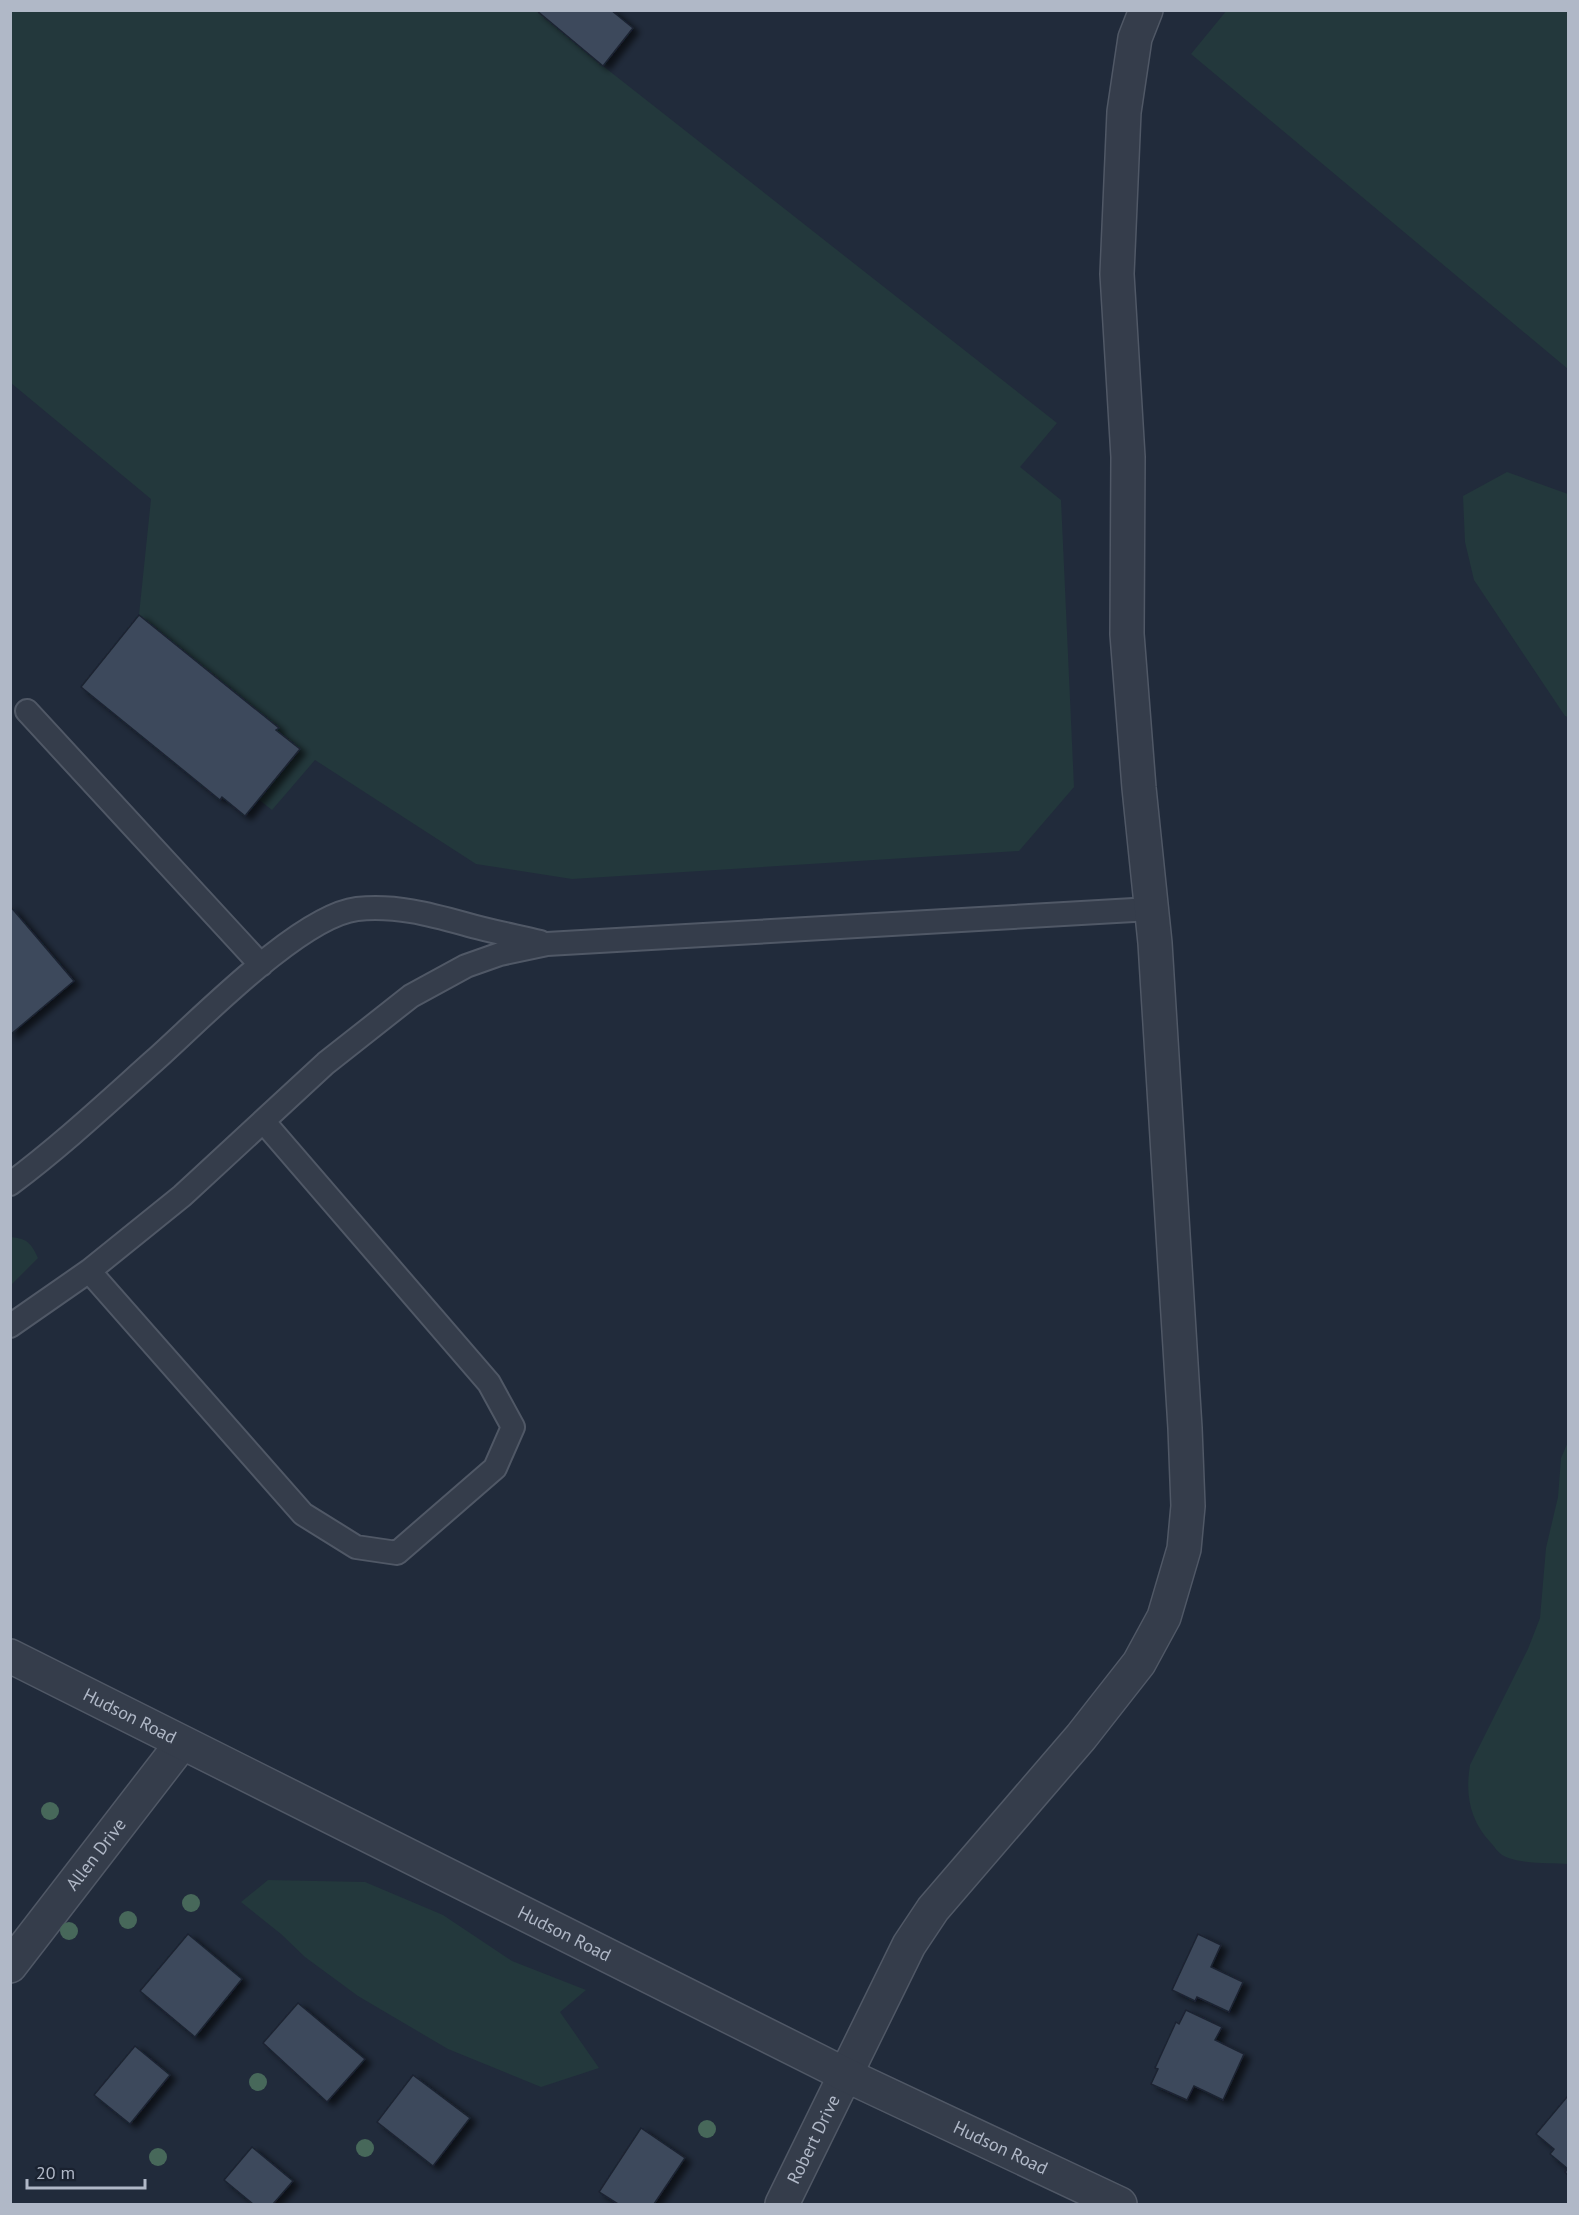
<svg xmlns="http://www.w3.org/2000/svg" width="1579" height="2215" viewBox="0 0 1579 2215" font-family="'PT Sans',sans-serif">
  <defs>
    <filter id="shadow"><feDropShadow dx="6" dy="4" stdDeviation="3" flood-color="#0009"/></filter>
  </defs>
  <rect width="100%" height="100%" fill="#212b3b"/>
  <!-- green -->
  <path fill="#23383c" d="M1227 10 1568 11V369L1191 54Z
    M10 11H611L633 28 603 66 1057 423 1020 467 1061 500 1074 787 1019 851 572 879 476 864 315 760 272 810 258 799 222 797 220 800 81 687 139 615 151 499 11 383Z
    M1507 472 1568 494V717L1565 716 1474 580 1465 542 1463 496Z
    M11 1237C28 1239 31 1243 38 1258L11 1285Z
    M1568 1442V1864C1552 1863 1518 1864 1504 1856 1499 1854 1494 1846 1491 1843 1470 1821 1465 1795 1470 1765L1528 1649 1540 1618 1546 1548 1558 1497 1561 1458Z
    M268 1880 365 1882 443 1915 512 1961 586 1990 560 2012 599 2068 541 2087 448 2049 358 1996 305 1957 281 1934 241 1902Z"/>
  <!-- building -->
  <path fill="#3d495b" stroke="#1c2432" stroke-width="1.5" filter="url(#shadow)" d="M536 10H611L633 28 603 66Z
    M139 615 279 728 276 730 300 749 245 816 222 797 220 800 81 687Z
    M10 906 74 981 10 1035Z
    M188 1934 242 1979 195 2037 140 1991Z
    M1198 1934 1221 1945 1211 1967 1243 1982 1229 2012 1197 1997 1195 2001 1172 1990Z
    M298 2003 365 2059 327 2102 263 2043Z
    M1186 2010 1222 2027 1215 2040 1244 2054 1223 2100 1194 2086 1187 2100 1151 2084 1158 2069 1155 2068 1176 2022 1179 2024Z
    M135 2046 170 2075 130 2124 94 2095Z
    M413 2075 470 2118 433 2166 377 2122Z
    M1567 2097 1568 2098V2175L1565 2172 1568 2169 1550 2154 1554 2149 1536 2134Z
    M641 2128 685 2158 654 2204H618L599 2192Z
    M252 2147 293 2181 273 2204H253L224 2180Z"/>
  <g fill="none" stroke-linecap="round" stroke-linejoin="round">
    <!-- service casing -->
    <g stroke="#505866" stroke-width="26">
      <path id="service" d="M27 711 261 965
        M10 1184C61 1146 108 1102 155 1060 200 1020 300 916 357 909 395 905 429 914 465 924 489 931 515 936 540 942
        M89 1271 303 1514 356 1547 397 1553 495 1468 513 1427 489 1383 263 1121
        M10 1326 89 1271 182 1196 326 1063 411 996 466 966 500 954 547 944 1151 909"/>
    </g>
    <!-- minor casing -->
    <g stroke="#505866" stroke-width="36">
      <g id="minor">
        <path id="s1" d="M10 1966 182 1743"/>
        <path id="s2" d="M782 2204 909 1945 933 1909 1081 1737 1139 1663 1164 1617 1184 1549 1188 1506 1185 1428 1155 943 1139 788 1127 634 1128 457 1117 274 1124 112 1135 38 1146 10"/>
      </g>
    </g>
    <!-- tertiary casing -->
    <g stroke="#505866" stroke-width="36">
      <g id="tertiary">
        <path id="s3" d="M10 1656 846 2075 1120 2204"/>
      </g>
    </g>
    <!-- service -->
    <use href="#service" stroke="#353d4b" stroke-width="22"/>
    <!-- minor -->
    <use href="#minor" stroke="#353d4b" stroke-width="33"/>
    <!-- tertiary -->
    <use href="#tertiary" stroke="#353d4b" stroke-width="33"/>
  </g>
  <!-- trees -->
  <g fill="#47685a">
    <circle cx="50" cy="1811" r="9"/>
    <circle cx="191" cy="1903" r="9"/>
    <circle cx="128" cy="1920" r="9"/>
    <circle cx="69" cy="1931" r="9"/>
    <circle cx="258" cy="2082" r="9"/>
    <circle cx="707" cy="2129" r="9"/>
    <circle cx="365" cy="2148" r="9"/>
    <circle cx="158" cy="2157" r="9"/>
  </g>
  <g text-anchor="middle" stroke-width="5" stroke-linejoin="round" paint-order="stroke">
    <!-- street labels -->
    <g font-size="18" fill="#b0b8c7" stroke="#1a2230">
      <text dy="6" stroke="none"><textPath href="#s3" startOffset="134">Hudson Road</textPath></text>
      <text dy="6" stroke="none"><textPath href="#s1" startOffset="141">Allen Drive</textPath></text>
      <text dy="6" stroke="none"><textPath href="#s3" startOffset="620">Hudson Road</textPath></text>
      <text dy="6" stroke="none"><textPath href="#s2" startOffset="72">Robert Drive</textPath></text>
      <text dy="6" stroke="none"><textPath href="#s3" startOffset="1106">Hudson Road</textPath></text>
    </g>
  </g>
  <!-- border -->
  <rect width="1579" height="2215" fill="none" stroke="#b0b8c7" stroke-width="24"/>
  <!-- scale -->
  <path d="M27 2179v9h118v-9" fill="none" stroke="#b0b8c7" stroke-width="3"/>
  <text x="36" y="2179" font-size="18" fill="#b0b8c7" stroke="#1a2230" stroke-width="4.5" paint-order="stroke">20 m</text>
</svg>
